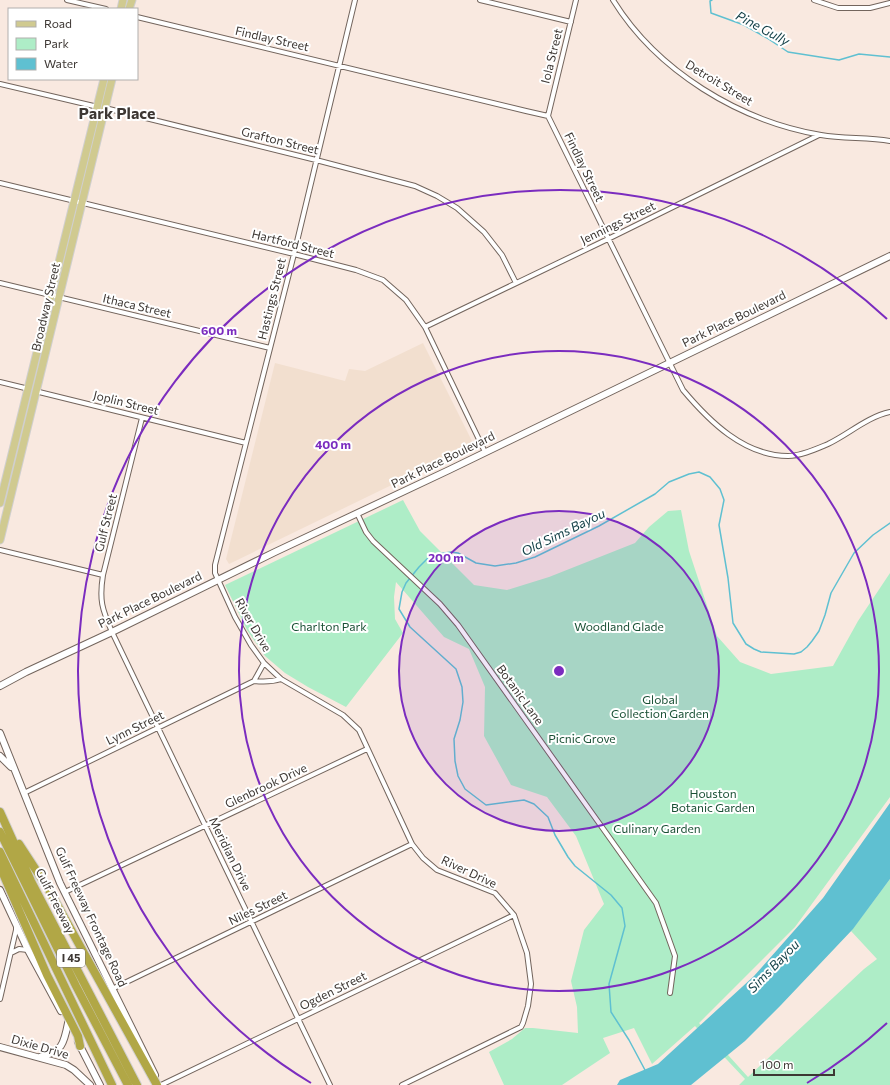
<svg xmlns="http://www.w3.org/2000/svg" width="890" height="1085" viewBox="0 0 890 1085" font-family="Commissioner,sans-serif">
  <rect width="100%" height="100%" fill="#f9e9e0"/>
  <!-- education -->
  <path fill="#f2dfcf" d="M423 343 474 445 229 564 226 559 275 363 345 381 349 369 365 371Z"/>
  <!-- green -->
  <path fill="#aeedc7" d="M403 500 420 531 474 585 507 590 549 577 635 543 649 527 668 511 681 510 689 551 717 636 740 662 771 674 833 666 858 621 890 573V797L795 927 699 1023 748 1077 864 969 877 959 851 931 890 879V1085H739L745 1079 695 1026 652 1064 634 1028 603 1038 610 1053 562 1085H504L489 1052 512 1039 525 1028H533L578 1033 577 1007 571 981 584 930 604 904 576 836 547 797 511 785 484 736 485 687 469 649 444 637 396 582 394 597 395 619 403 633 346 707 308 687 285 673 265 656 247 630 225 585Z"/>
  <!-- water -->
  <path fill="#5fc0d1" d="M890 803V879L853 929 781 1005 745 1041 691 1085H617L620 1080 658 1064 754 976 823 898Z"/>
  <g fill="none" stroke-linecap="round" stroke-linejoin="round">
    <!-- stream -->
    <path stroke="#5fc0d1" stroke-width="1.5" d="M712 0 710 1 711 13 744 25 767 38 788 52 839 60 859 54 890 57
      M645 1070 629 1040 611 1012 609 984 625 926 622 908 611 895 575 866 568 857 555 835 548 817 534 804 524 800 486 805 465 789 458 776 455 761 454 739 460 720 463 702 462 687 456 669 410 627 399 609 402 592 406 583 419 567 427 559 438 554 451 552 458 553 476 563 495 566 516 563 535 557 599 526 655 494 669 482 689 474 699 472 710 477 720 489 724 500 719 525 728 578 733 623 746 644 754 649 761 652 794 654 801 652 807 647 812 641 819 631 825 615 831 593 854 553 873 535 890 523"/>
    <!-- street casing -->
    <g stroke="#73655d" stroke-width="6">
      <path id="street" d="M67 0 106 9
        M355 0 294 254 215 565V573L235 617 251 645 264 663 281 679 343 715 359 730 412 844 423 858 437 870 495 893 514 915 527 953 531 984 528 1006 523 1023 521 1027 402 1085
        M480 0 571 22
        M613 0C657 71 739 121 821 135 844 139 868 137 890 141
        M814 0 838 8H870L890 3
        M137 17 526 111 548 116 683 390C709 421 744 456 788 456 801 456 816 449 828 444 849 434 867 417 890 412
        M0 84 98 107
        M105 108 316 160 415 186 437 196 457 208 484 232 502 255 516 283
        M548 116 576 0
        M0 183 294 254 356 270 383 280 406 300 425 327 485 452
        M0 283 270 348
        M425 327 608 239 819 135
        M0 382 29 389
        M35 391 246 443
        M142 418 103 575C99 600 102 609 112 632L330 1085
        M357 513 366 532 373 541 440 604 458 625 656 903 675 956 670 993
        M0 550 103 575
        M254 681C263 682 272 682 281 679
        M24 793 254 681 264 663
        M65 892 367 749
        M11 953 19 949 28 950
        M112 989 412 844
        M0 999 16 930V925
        M161 1085 514 915"/>
    </g>
    <!-- secondary casing -->
    <g stroke="#73655d" stroke-width="8">
      <path id="secondary" d="M0 686 26 672 112 632 275 552 449 470 890 256
        M0 733 60 883 155 1075
        M0 756 11 767
        M0 890 28 950 61 1011
        M78 1042 100 1085
        M0 1047 66 1065 74 1070 90 1085
        M40 1057C62 1052 64 1044 68 1023"/>
    </g>
    <!-- primary casing -->
    <g stroke="#d0cfce" stroke-width="9">
      <path id="primary" d="M121 9 123 0
        M129 9 132 0
        M0 503 104 79
        M0 540 112 79"/>
    </g>
    <!-- highway casing -->
    <g stroke="#d0cfce" stroke-width="10">
      <path id="highway" d="M0 812 31 881 137 1085
        M0 832 76 986 128 1085
        M19 844 49 890 157 1085
        M0 852 112 1085
        M1 860 4 876 47 975 78 1036 80 1046"/>
    </g>
    <!-- street -->
    <use href="#street" stroke="#fff" stroke-width="4"/>
    <!-- secondary -->
    <use href="#secondary" stroke="#fff" stroke-width="6"/>
    <!-- primary -->
    <use href="#primary" stroke="#d0ca90" stroke-width="7"/>
    <!-- highway -->
    <use href="#highway" stroke="#b1a746" stroke-width="8"/>
  </g>
  <!-- distance rings -->
  <circle cx="559" cy="671" r="160" fill="#7b2cbf" fill-opacity=".12"/>
  <g fill="none" stroke="#7b2cbf" stroke-width="2">
    <circle cx="559" cy="671" r="160"/>
    <circle cx="559" cy="671" r="320"/>
    <path d="M887 1023A481 481 0 0 1 807 1083M311 1083A481 481 0 1 1 887 319"/>
  </g>
  <g text-anchor="middle" stroke-width="4" stroke-linejoin="round" paint-order="stroke">
    <!-- shield labels -->
    <rect fill="#fff" stroke="#777370" stroke-width="1" x="57" y="949" width="28" height="18" rx="3"/>
    <g font-size="11" font-weight="bold" fill="#3d3733">
      <text x="71" y="962">I 45</text>
    </g>
    <!-- street labels -->
    <g font-size="12" fill="#3d3733" stroke="#fff">
      <text transform="translate(272 39) rotate(13)" y="4">Findlay Street</text>
      <text transform="translate(552 56) rotate(-76)" y="4">Iola Street</text>
      <text transform="translate(719 83) rotate(31)" y="4">Detroit Street</text>
      <text transform="translate(280 141) rotate(14)" y="4">Grafton Street</text>
      <text transform="translate(584 167) rotate(64)" y="4">Findlay Street</text>
      <text transform="translate(618 223) rotate(-26)" y="4">Jennings Street</text>
      <text transform="translate(293 244) rotate(14)" y="4">Hartford Street</text>
      <text transform="translate(272 299) rotate(-76)" y="4">Hastings Street</text>
      <text transform="translate(137 306) rotate(13)" y="4">Ithaca Street</text>
      <text transform="translate(46 307) rotate(-77)" y="4">Broadway Street</text>
      <text transform="translate(734 319) rotate(-26)" y="4">Park Place Boulevard</text>
      <text transform="translate(126 403) rotate(14)" y="4">Joplin Street</text>
      <text transform="translate(443 460) rotate(-26)" y="4">Park Place Boulevard</text>
      <text transform="translate(106 523) rotate(-76)" y="4">Gulf Street</text>
      <text transform="translate(150 600) rotate(-26)" y="4">Park Place Boulevard</text>
      <text transform="translate(253 625) rotate(60)" y="4">River Drive</text>
      <text transform="translate(520 695) rotate(54)" y="4">Botanic Lane</text>
      <text transform="translate(135 728) rotate(-26)" y="4">Lynn Street</text>
      <text transform="translate(266 786) rotate(-25)" y="4">Glenbrook Drive</text>
      <text transform="translate(230 854) rotate(64)" y="4">Meridian Drive</text>
      <text transform="translate(469 872) rotate(25)" y="4">River Drive</text>
      <text transform="translate(55 901) rotate(63)" y="4">Gulf Freeway</text>
      <text transform="translate(258 908) rotate(-26)" y="4">Niles Street</text>
      <text transform="translate(91 917) rotate(65)" y="4">Gulf Freeway Frontage Road</text>
      <text transform="translate(333 991) rotate(-26)" y="4">Ogden Street</text>
      <text transform="translate(40 1047) rotate(16)" y="4">Dixie Drive</text>
    </g>
    <!-- park labels -->
    <g font-size="12" fill="#1a5035" stroke="#fff">
      <text x="329" y="631">Charlton Park</text>
      <text x="619" y="631">Woodland Glade</text>
      <text x="660" y="704">Global<tspan x="660" dy="14">Collection Garden</tspan></text>
      <text x="582" y="743">Picnic Grove</text>
      <text x="713" y="798">Houston<tspan x="713" dy="14">Botanic Garden</tspan></text>
      <text x="657" y="833">Culinary Garden</text>
    </g>
    <!-- water labels -->
    <g font-size="13" font-style="italic" fill="#103e45" stroke="#fff">
      <text transform="translate(763 28) rotate(28)" y="5">Pine Gully</text>
      <text transform="translate(563 532) rotate(-26)" y="5">Old Sims Bayou</text>
      <text transform="translate(773 966) rotate(-46)" y="5">Sims Bayou</text>
    </g>
    <!-- district labels -->
    <g font-size="16" font-weight="bold" fill="#3d3733" stroke="#fff">
      <text x="117" y="119">Park Place</text>
    </g>
  </g>
  <circle cx="559" cy="671" r="6" fill="#7b2cbf" stroke="#fff" stroke-width="2"/>
  <g font-size="12" text-anchor="middle" font-weight="bold" fill="#7b2cbf" stroke="#fff" stroke-width="4" stroke-linejoin="round" paint-order="stroke">
    <text x="219" y="335">600 m</text>
    <text x="333" y="449">400 m</text>
    <text x="446" y="562">200 m</text>
  </g>
  <!-- legend -->
  <rect x="8" y="8" width="130" height="72" fill="#ffffff" stroke="#b1afad"/>
  <rect x="16" y="21" width="20" height="6" fill="#d0ca90" stroke="#b1afad"/>
  <text x="44" y="28" font-size="12" fill="#3d3733">Road</text>
  <rect x="16" y="38" width="20" height="12" fill="#aeedc7" stroke="#b1afad"/>
  <text x="44" y="48" font-size="12" fill="#3d3733">Park</text>
  <rect x="16" y="58" width="20" height="12" fill="#5fc0d1" stroke="#b1afad"/>
  <text x="44" y="68" font-size="12" fill="#3d3733">Water</text>
  <!-- scale -->
  <path d="M754 1069v6h80v-6" fill="none" stroke="#3d3733" stroke-width="2"/>
  <text x="760" y="1069" font-size="12" fill="#3d3733" stroke="#ffffff" stroke-width="3" paint-order="stroke">100 m</text>
</svg>
